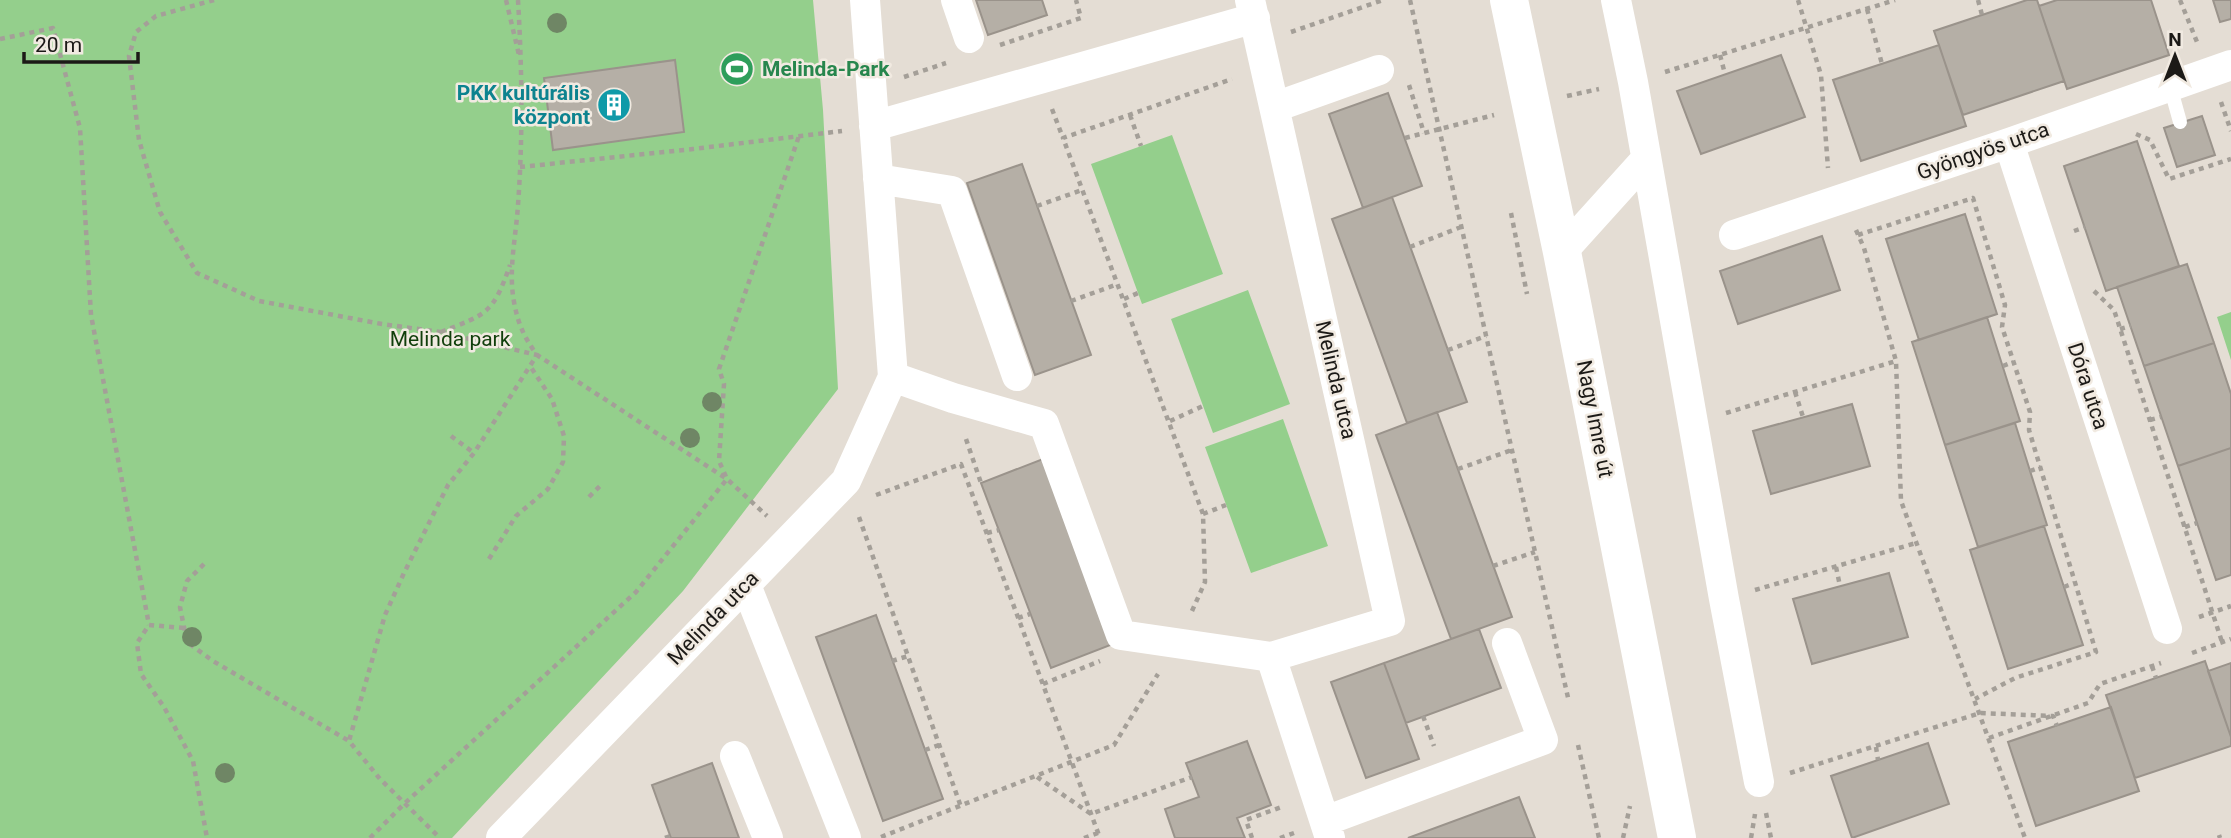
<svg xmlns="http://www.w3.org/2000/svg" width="2231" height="838" viewBox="0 0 2231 838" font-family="Roboto,sans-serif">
  <rect width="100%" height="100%" fill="#e4ddd4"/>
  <!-- green -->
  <path fill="#94cf8c" d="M0 0H813L823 110 838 389 683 591 452 838H0Z
    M1172 135 1223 274 1142 304 1091 164Z
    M1248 290 1290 404 1213 433 1171 319Z
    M2231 312V360L2217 317Z
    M1283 419 1328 546 1251 573 1205 447Z"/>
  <!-- building -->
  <path fill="#b5afa6" stroke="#9a938b" stroke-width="2" d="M976 0H1042L1047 15 988 35Z
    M2027 0H2037L2064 81 1963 115 1934 31Z
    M2057 0H2151L2169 55 2067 89 2039 6Z
    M2213 0H2231V19L2220 22Z
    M1939 45 1966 126 1861 161 1833 80Z
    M1781 55 1805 117 1701 154 1677 91Z
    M675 60 684 132 553 150 544 78Z
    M1388 93 1422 186 1363 208 1329 114Z
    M2202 116 2215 155 2177 167 2164 128Z
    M2137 141 2179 266 2106 291 2064 166Z
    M1022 164 1091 355 1035 375 967 183Z
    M1392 197 1467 402 1407 423 1332 219Z
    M1965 214 1997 314 1919 340 1886 239Z
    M1822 236 1840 290 1738 324 1720 271Z
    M2187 264 2214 343 2144 366 2117 287Z
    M1987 317 2020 421 1945 445 1912 342Z
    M2214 343 2231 394V448L2178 466 2144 366Z
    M1852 404 1870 466 1771 494 1753 431Z
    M1437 412 1512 617 1451 639 1376 435Z
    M2015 423 2047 525 1978 547 1945 445Z
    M2231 448V575L2216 580 2178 466Z
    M1043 459 1113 644 1051 668 981 483Z
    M2044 526 2083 645 2008 669 1970 550Z
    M1889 573 1908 637 1812 664 1793 599Z
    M876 615 943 799 883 821 816 637Z
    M1479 629 1501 688 1406 723 1384 663Z
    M2205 661 2231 737V746L2135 778 2106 695Z
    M1384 663 1419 759 1366 778 1331 682Z
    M2231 663V737L2208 671Z
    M2111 707 2139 791 2036 826 2008 742Z
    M1247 741 1271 805 1237 818 1245 838H1175L1165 809 1199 797 1186 763Z
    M1928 743 1949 804 1852 838 1831 776Z
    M712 763 739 838H671L652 785Z
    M1519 797 1535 838H1408Z"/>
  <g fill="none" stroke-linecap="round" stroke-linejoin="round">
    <!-- path -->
    <path stroke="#a49f98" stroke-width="4.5" stroke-dasharray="5 5" stroke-linecap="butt" d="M214 0 156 16 136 32 129 56 139 140 160 212 197 273 259 301 382 324 440 332 537 355 474 453 448 485 404 573 385 615 349 741 380 779 440 838
      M506 0 519 55
      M518 0C522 68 523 137 518 205 516 237 508 270 514 302 518 324 524 337 537 355L727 479 767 516
      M1410 0 1569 702
      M1798 0 1821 75 1828 168
      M1978 0 1982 15
      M2180 0 2197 42
      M1867 9 1882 64
      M1291 32 1383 0
      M0 39 53 28 80 128 91 315 149 625
      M1000 45 1081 18 1076 0
      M1720 55 1725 74
      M1665 72 1895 0
      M904 77 946 63
      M1409 85 1424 133
      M1567 96 1599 89
      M2221 102 2231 131
      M1052 109 1063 138
      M1130 115 1141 146
      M2136 134 2150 140 2169 179 2231 159
      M1405 138 1494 115
      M520 167 693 149 842 131
      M1037 206 1082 190
      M1511 213 1527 294
      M1856 230 1864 248 1896 361 1901 501 2025 838
      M2074 231 2085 227
      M1858 235 1973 198 2005 305 2002 327 2030 412 2029 430 2096 652 2015 678 1975 699
      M1410 247 1461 227
      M2094 291 2114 310 2222 642
      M1124 299 1138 293
      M1071 301 1118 284
      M2120 329 2131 326
      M441 332C487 314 493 314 510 265
      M1448 350 1486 336
      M2003 366 2013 362
      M1795 392 1803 417
      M1726 413 1896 361
      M2150 420 2161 417
      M1170 421 1203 406
      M451 436 474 453
      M966 439 981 483
      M1458 469 1512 450
      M2030 471 2041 467
      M876 495 961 464 1100 838
      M589 497 600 486
      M1203 514 1226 505
      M859 517 961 807
      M2185 527 2197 523
      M987 533 999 530
      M489 559 516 516 548 489 563 462 564 436 552 399 530 366
      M204 564 187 581 180 607 187 642 213 661 349 741
      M1493 566 1535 552
      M1836 567 1840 586
      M2064 587 2074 583
      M1755 590 1916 543
      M1192 611 1205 582 1203 514 1063 138 1232 79
      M2199 617 2231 606
      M1018 618 1030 614
      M184 628 149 625 137 643 141 674 164 707 193 761 207 838
      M2192 653 2231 639
      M892 661 908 656
      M2152 666 2156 678
      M1043 684 1100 661
      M1423 716 1434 746
      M1989 738 2088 703 2100 684 2161 663
      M1578 745 1599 838
      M1876 747 1878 760
      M925 750 939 745
      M1790 773 1980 713 2053 716 2057 726
      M1037 777 1091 814 1192 777
      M1766 813 1771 838
      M2219 835 2220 838
      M881 837 1114 745 1158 674
      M370 838 404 804 636 592 727 479 719 461 724 384 719 369 799 136
      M665 838 671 836
      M1084 838 1098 833
      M1252 838 1246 820 1284 806
      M1280 838 1294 833
      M1623 838 1630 806
      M1751 838 1755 814"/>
    <!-- lane -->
    <path stroke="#fff" stroke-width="14" d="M2170 86 2180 122"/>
    <!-- street -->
    <path stroke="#fff" stroke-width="30" d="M956 0 969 38
      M1250 0 1390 621 1271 657
      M1616 0 1633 82 1724 599 1759 782
      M1275 107 1379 70
      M874 126 1255 18
      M2009 143 2167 629
      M878 179 952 191 1017 376
      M1734 235 2009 143 2231 65
      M1562 252 1646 159
      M893 377 953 398 1044 424 1121 635 1271 657 1330 838
      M746 585 846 838
      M735 756 768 838
      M1325 821 1543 740 1507 643
      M501 838 846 481 893 377 865 0"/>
    <!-- secondary -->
    <path stroke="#fff" stroke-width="38" d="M1509 0 1562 252 1677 838"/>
  </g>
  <!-- trees -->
  <g fill="#6f8665">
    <circle cx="557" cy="23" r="10"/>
    <circle cx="712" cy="402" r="10"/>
    <circle cx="690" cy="438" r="10"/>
    <circle cx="192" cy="637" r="10"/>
    <circle cx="225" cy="773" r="10"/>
  </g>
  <!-- icons -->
  <defs>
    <g id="stadium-disc" transform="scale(1.75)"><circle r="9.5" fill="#2e9e5b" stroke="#f1eae1"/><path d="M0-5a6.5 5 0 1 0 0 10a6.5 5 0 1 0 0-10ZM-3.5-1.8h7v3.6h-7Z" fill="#fff"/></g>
    <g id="building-disc" transform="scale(1.75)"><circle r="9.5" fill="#0f9aa8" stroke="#f1eae1"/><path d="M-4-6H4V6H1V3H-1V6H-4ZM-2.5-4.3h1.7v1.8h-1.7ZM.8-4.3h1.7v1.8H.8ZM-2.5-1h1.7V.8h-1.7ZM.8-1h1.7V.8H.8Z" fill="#fff"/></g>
  </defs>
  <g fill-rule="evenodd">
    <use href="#stadium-disc" x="737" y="69"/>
    <use href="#building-disc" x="614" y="105"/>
  </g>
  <g text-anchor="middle" stroke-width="5" stroke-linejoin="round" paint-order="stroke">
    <!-- leisure labels -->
    <g font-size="21" font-weight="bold" fill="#27864d" stroke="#f1eae1" text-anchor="start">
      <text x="762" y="76">Melinda-Park</text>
    </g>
    <!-- culture labels -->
    <g font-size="21" font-weight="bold" fill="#0d838f" stroke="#f1eae1" text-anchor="end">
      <text x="590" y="100">PKK kultúrális<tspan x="590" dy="24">központ</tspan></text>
    </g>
    <!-- street labels -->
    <g font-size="21" fill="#1c1a17" stroke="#f1eae1">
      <text transform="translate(1983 151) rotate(-19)" y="7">Gyöngyös utca</text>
      <text transform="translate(1336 380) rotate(77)" y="7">Melinda utca</text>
      <text transform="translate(2088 386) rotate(72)" y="7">Dóra utca</text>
      <text transform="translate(1595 419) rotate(79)" y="7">Nagy Imre út</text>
      <text transform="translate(713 618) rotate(-46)" y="7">Melinda utca</text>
    </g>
    <!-- park labels -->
    <g font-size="21" fill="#103f0b" stroke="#f1eae1">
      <text x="450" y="346">Melinda park</text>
    </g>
  </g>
  <!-- north arrow -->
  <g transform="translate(2175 56)" stroke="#f1eae1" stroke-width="5" paint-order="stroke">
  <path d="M0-5L12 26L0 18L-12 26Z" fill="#1c1a17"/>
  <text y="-10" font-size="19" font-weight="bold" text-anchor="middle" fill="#1c1a17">N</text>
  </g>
  <!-- scale -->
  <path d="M24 52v10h114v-10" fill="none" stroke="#1c1a17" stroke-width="3.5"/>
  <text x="35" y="52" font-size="21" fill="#1c1a17" stroke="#f1eae1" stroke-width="5" paint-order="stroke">20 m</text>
</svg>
